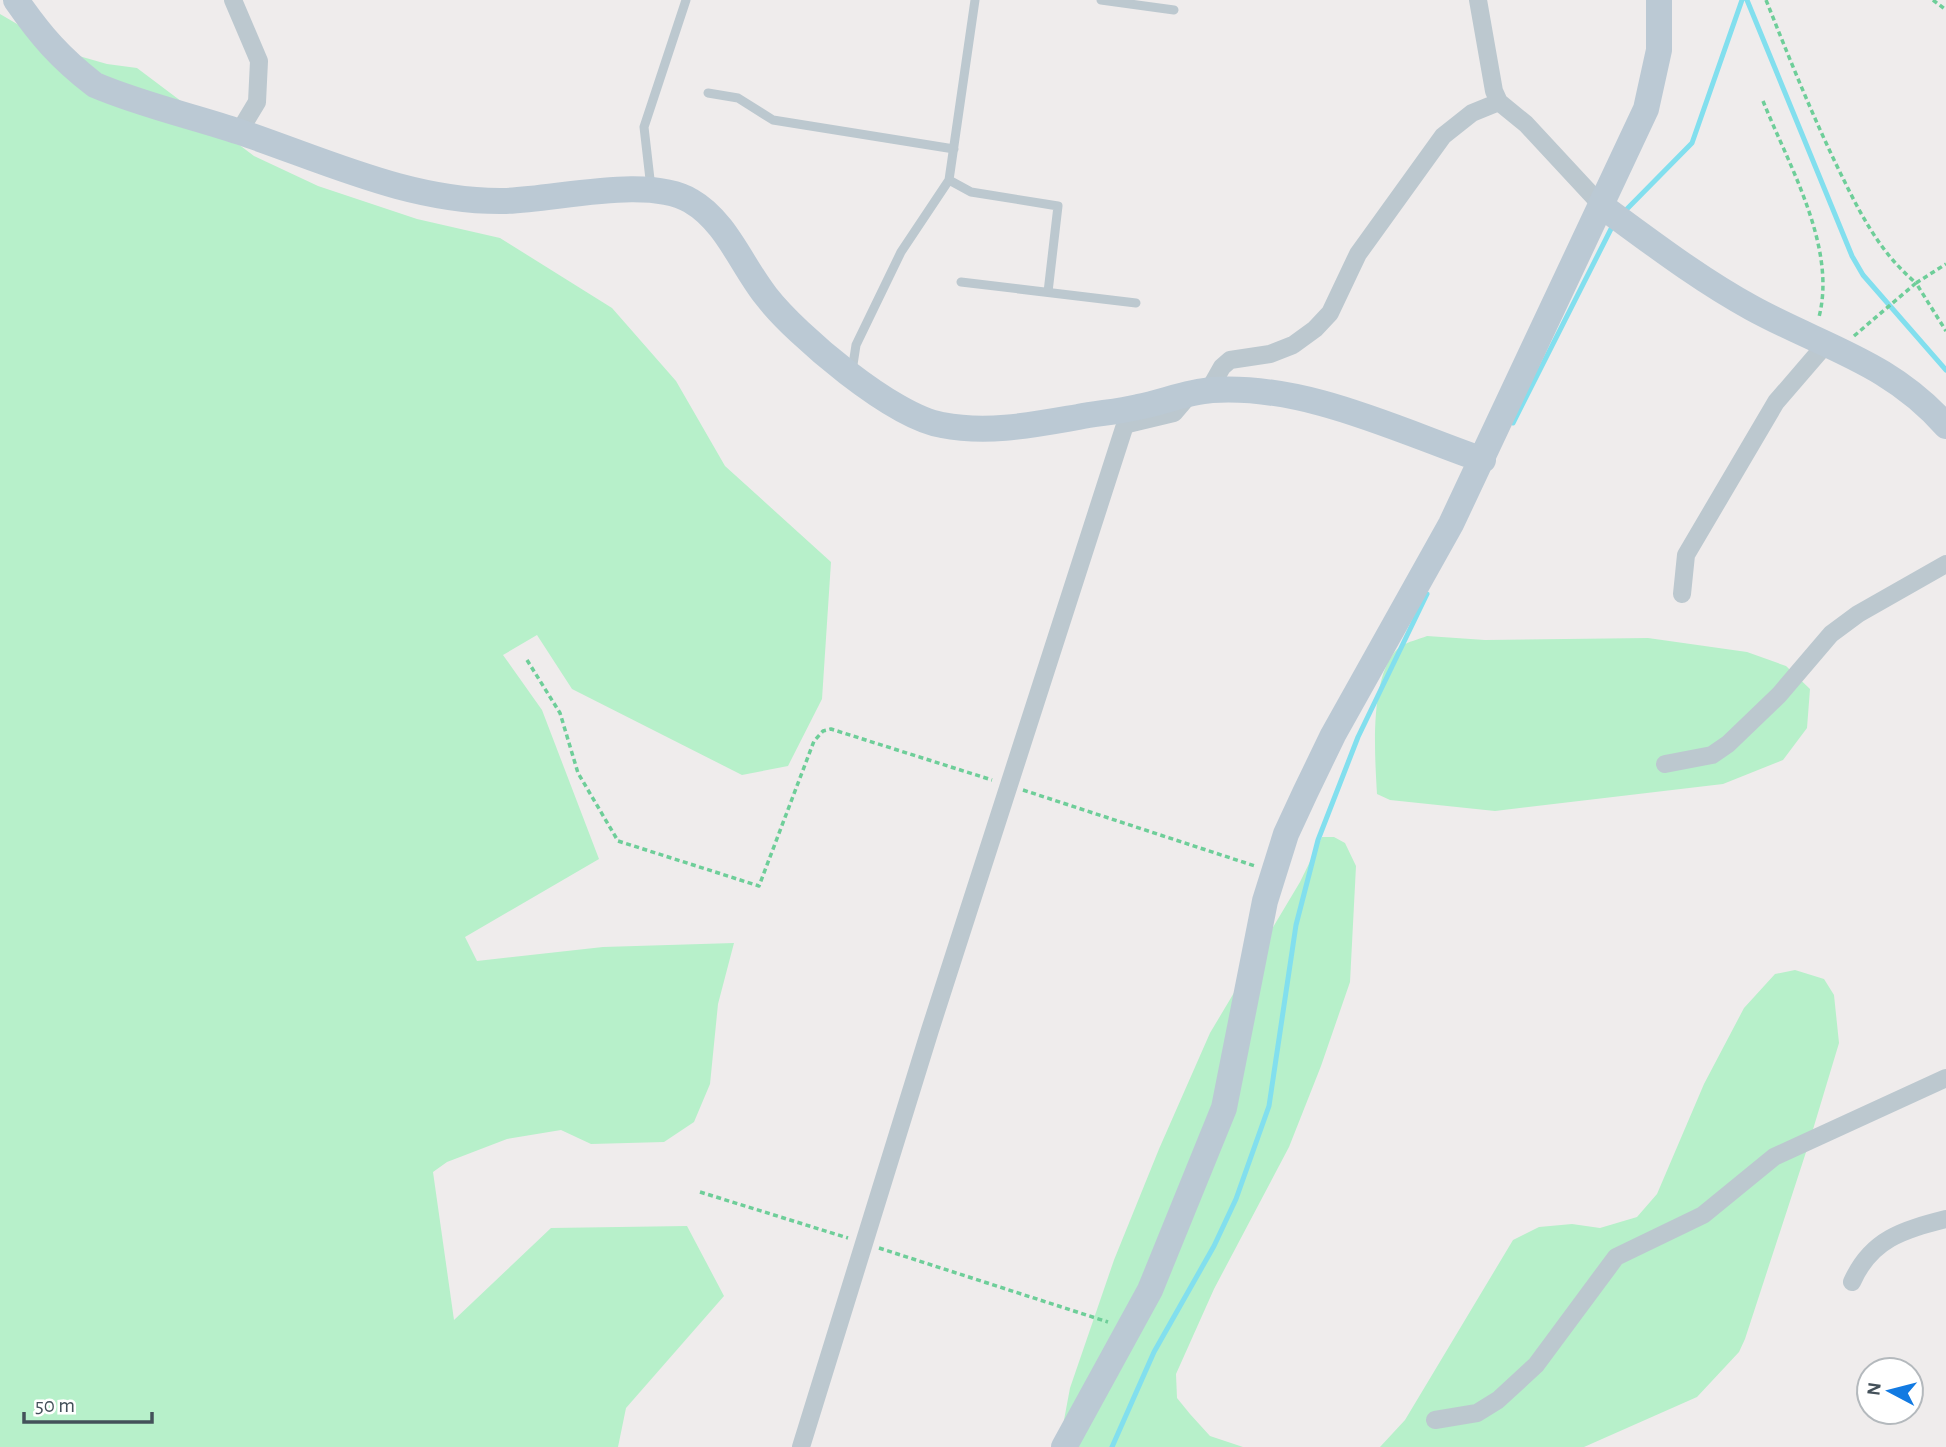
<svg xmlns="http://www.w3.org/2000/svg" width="1946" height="1447" viewBox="0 0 1946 1447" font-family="'Alegreya Sans',sans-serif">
  <rect width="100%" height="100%" fill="#efecec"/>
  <!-- green -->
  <path fill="#b7f0ca" d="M0 14 65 52 107 64 137 68 254 156 318 186 417 219 500 238 612 308 676 381 725 466 831 562 822 699 788 766 742 775 572 689 537 635 503 655 542 710 599 859 465 937 477 961 603 947 734 943 718 1004 710 1084 694 1122 664 1142 591 1144 561 1130 507 1139 447 1162 433 1172 454 1320 551 1228 687 1226 724 1296 626 1408 618 1447H0Z
    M1427 636 1485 640 1648 638 1747 652 1786 666 1810 689 1807 728 1783 760 1723 784 1495 811 1390 800 1377 794C1375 757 1368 671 1401 646 1408 642 1419 639 1427 636Z
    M1322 837H1334L1345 843 1356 866 1350 982 1321 1066 1289 1147 1214 1289 1176 1374 1177 1398 1190 1414 1210 1436 1243 1447H1059L1070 1388 1114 1260 1159 1149 1210 1033 1300 882Z
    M1795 970 1824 979 1834 995 1839 1043 1808 1146 1745 1339 1739 1352 1697 1397 1584 1447H1380L1405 1420 1513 1240 1539 1227 1572 1224 1600 1228 1637 1217 1657 1194 1704 1084 1744 1008 1775 974Z"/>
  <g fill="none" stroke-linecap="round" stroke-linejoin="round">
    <!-- stream -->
    <path stroke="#82dfee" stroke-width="5" d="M1747 0 1852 256 1863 275 1946 370
      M1623 213 1692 143 1742 0
      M1513 423 1614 223
      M1112 1447 1154 1352 1214 1246 1236 1199 1269 1106 1296 925 1318 840 1358 737 1427 594"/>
    <!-- path -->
    <path stroke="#6ece99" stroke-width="3.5" stroke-dasharray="5 3.5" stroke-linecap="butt" d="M1766 0C1788 55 1810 110 1836 164 1858 209 1877 250 1916 283L1946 264
      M1933 0 1946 10
      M1763 101C1789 166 1837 247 1819 317
      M1854 336 1916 283 1946 331
      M527 660 560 713 578 773 618 841 759 886 814 741 823 731 831 729 992 780
      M1023 790 1255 866
      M700 1192 848 1238
      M879 1248 1108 1322"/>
    <!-- lane -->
    <path stroke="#bcc8cf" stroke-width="9" d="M1101 0 1174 10
      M708 93 738 98 773 120 954 149
      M949 180 971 192 1058 206 1048 292
      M651 188 644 127 686 0
      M961 282 1136 303
      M852 371 856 345 901 252 949 180 975 0"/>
    <!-- street -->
    <path stroke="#bcc8cf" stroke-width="18" d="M233 0 259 61 257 102 239 132
      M1478 0 1494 91 1499 102 1526 124 1603 207
      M1209 390 1222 367 1230 360 1270 354 1293 345 1315 329 1330 313 1358 254 1443 136 1472 113 1499 102
      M1682 594 1686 555 1776 402 1826 344
      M1665 764 1712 755 1728 744 1779 695 1831 634 1858 614 1946 564
      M1852 1282C1871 1239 1903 1230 1946 1219
      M1435 1420 1477 1413 1498 1400 1536 1365 1616 1257 1703 1215 1774 1157 1946 1078
      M801 1447 930 1030 1124 428 1128 424 1174 413 1191 393"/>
    <!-- secondary -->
    <path stroke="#bbc9d4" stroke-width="26" d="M16 0C41 36 60 58 95 85 142 105 192 116 240 132 326 161 411 202 503 201 555 200 648 175 691 201 726 221 742 266 766 296 797 336 893 417 942 425 988 434 1032 425 1078 417 1098 413 1118 412 1138 407 1163 402 1187 392 1212 390 1305 384 1397 430 1483 460
      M1603 207C1651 242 1699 279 1752 308 1823 347 1890 362 1946 426
      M1064 1447 1150 1290 1224 1108 1265 901 1286 834 1305 793 1333 735 1451 524 1646 109 1659 50V0"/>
  </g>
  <!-- north arrow -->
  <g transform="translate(1890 1391) rotate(277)"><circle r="33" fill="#ffffff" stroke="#b4b9bd" stroke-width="2"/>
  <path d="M0-5L12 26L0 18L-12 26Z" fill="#127ae2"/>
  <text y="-10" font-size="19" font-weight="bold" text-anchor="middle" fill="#44515a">N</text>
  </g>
  <!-- scale -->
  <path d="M24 1412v10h128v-10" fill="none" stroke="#44515a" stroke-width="3.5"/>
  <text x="35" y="1412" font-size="21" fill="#44515a" stroke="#ffffff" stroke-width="5" paint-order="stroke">50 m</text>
</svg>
